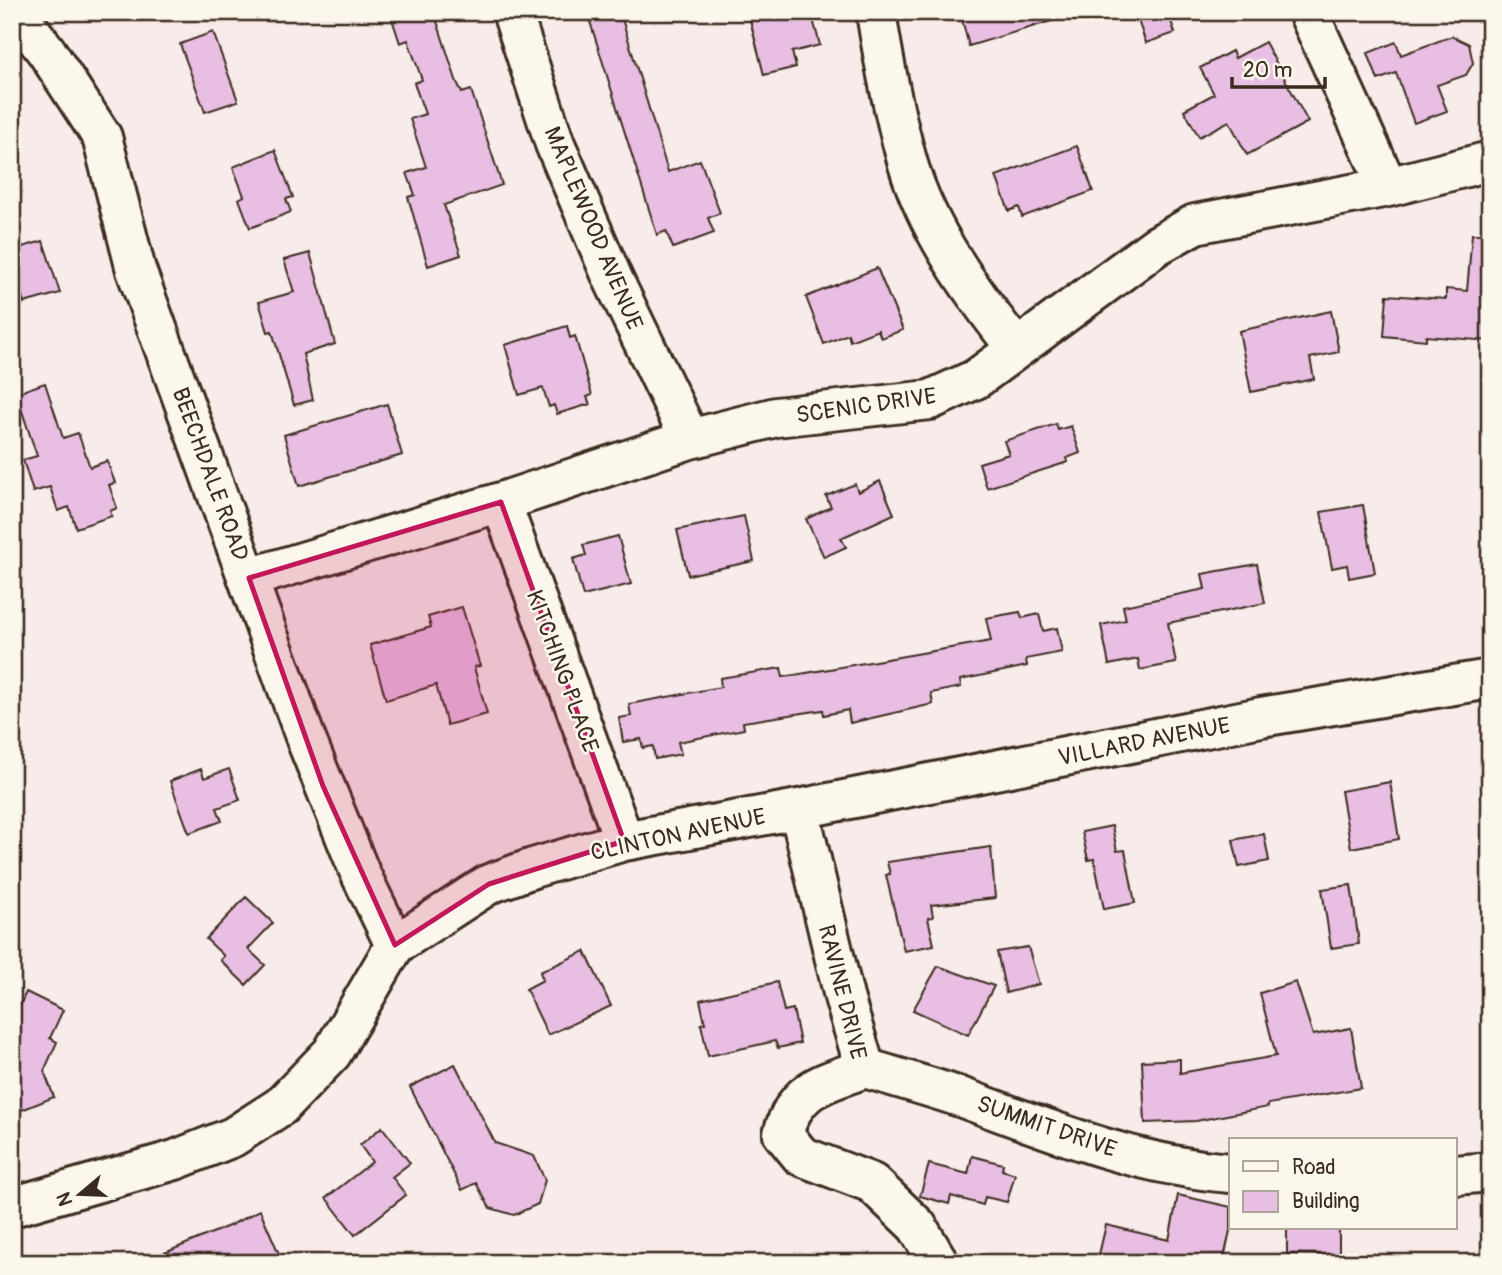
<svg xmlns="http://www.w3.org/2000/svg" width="1502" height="1275" viewBox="0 0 1502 1275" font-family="Pangolin,sans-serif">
  <rect width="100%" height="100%" fill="#f7ecea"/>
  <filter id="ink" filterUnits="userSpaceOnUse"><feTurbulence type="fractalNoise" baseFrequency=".0143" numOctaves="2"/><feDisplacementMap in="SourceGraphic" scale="14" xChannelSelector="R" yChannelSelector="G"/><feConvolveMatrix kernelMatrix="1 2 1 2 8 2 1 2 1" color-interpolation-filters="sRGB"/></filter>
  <g filter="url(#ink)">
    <!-- building -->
    <path fill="#e9bee3" stroke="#3b2a1e" stroke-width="2" d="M413 12H434L456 80 462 93 471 90 502 185 444 205 461 255 428 266 408 197 415 195 407 173 426 167 410 119 425 114 414 83 422 80 408 40 400 43 392 19Z
      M587 12H620L668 172 700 160 720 213 708 218 714 233 673 248 666 231 657 235Z
      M748 12H811L820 45 792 52 796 67 764 75Z
      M960 12H1057L1058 19 969 46Z
      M1135 12H1168L1175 33 1146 43Z
      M213 32 238 101 205 112 180 44Z
      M1452 36 1469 44 1473 63 1466 75 1437 85 1447 111 1414 123 1396 73 1378 80 1368 53 1396 42 1401 55Z
      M1265 42 1308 122 1247 155 1229 121 1199 137 1184 110 1214 94 1200 68 1232 51 1235 58Z
      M1077 146 1093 191 1022 217 1019 207 1009 211 996 176Z
      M275 150 293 197 286 199 291 212 250 228 239 199 244 196 233 167Z
      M1472 234H1490V341L1426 336V340L1384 336 1387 295 1446 299V289L1467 291Z
      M43 241 60 293 24 303 18 284 12 286V250Z
      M310 253 335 344 303 354 313 400 294 405 272 331 268 332 259 302 294 292 284 260Z
      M877 268 903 330 881 338 878 330 850 341 848 334 824 344 806 297Z
      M1331 311 1339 352 1310 358 1314 379 1251 392 1239 331Z
      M567 326 570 338 575 336 592 395 587 397 590 404 557 414 554 405 549 407 543 388 519 395 505 345Z
      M45 383 63 438 78 433 90 467 107 461 115 483 109 485 117 508 110 511 112 516 76 528 69 507 58 511 50 487 33 492 23 460 37 456 16 393Z
      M387 404 402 455 299 486 284 435Z
      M1056 424 1058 430 1071 426 1080 453 1067 458 1068 462 987 488 979 463 1009 454 1004 441Z
      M880 481 894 514 841 538 846 547 824 557 806 519 831 507 826 496 855 484 858 492Z
      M1363 505 1375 573 1349 578 1347 565 1332 568 1321 512Z
      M744 516 754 561 688 575 677 530Z
      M618 536 631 584 583 596 573 559 586 555 583 545Z
      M1257 564 1265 603 1168 623 1176 663 1140 670 1138 659 1109 665 1101 625 1126 620 1123 606 1205 589 1202 574Z
      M462 607 480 666 474 667 487 714 447 725 436 685 386 700 370 645 431 627 428 617Z
      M1020 612 1022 618 1039 614 1043 631 1057 628 1062 652 1026 659 1027 666 960 680 961 687 931 693 933 704 850 723 848 710 824 715 823 710 743 722 744 729 678 742 681 754 655 759 653 746 643 748 641 739 623 742 619 718 631 716 629 704 721 687 720 678 781 668 783 677 991 641 986 618Z
      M201 769 204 778 229 769 240 800 217 808 222 821 189 833 170 781Z
      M1390 782 1399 839 1351 848 1341 791Z
      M1112 826 1117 851 1125 850 1135 903 1104 909 1094 859 1088 860 1082 832Z
      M1264 834 1269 861 1239 867 1233 840Z
      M991 847 995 898 931 905 933 917 928 918 934 945 904 951 886 875 890 874 887 862Z
      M1351 885 1359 944 1331 948 1322 889Z
      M246 897 273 923 248 949 265 965 246 985 220 960 224 956 206 939Z
      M1028 947 1039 984 1006 993 997 952Z
      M585 951 611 1006 548 1035 526 989 543 980 540 972Z
      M938 966 994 986 968 1035 913 1010Z
      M777 982 784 1011 793 1009 800 1043 778 1048 775 1041 708 1056 701 1024 705 1023 700 1000Z
      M1296 982 1313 1035 1351 1028 1361 1088 1268 1104V1107L1196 1121 1145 1123 1142 1061 1180 1059V1073L1276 1056 1260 993Z
      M26 992 63 1010 50 1038 57 1042 44 1071 54 1097 12 1114V1022Z
      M455 1064 495 1143 534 1156 545 1180 538 1204 514 1215 490 1208 476 1183 462 1190 410 1087Z
      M382 1127 410 1163 392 1177 406 1195 355 1235 326 1198 372 1162 360 1145Z
      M972 1156 1003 1164 1002 1170 1015 1174 1007 1202 985 1197 983 1205 951 1196 949 1204 920 1196 929 1164 968 1174Z
      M1178 1195 1231 1207V1226L1223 1263H1097L1106 1225 1169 1240Z
      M260 1210 283 1263H141L231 1225Z
      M1287 1228H1339V1255L1287 1254Z"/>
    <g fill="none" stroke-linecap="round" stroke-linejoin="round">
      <!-- minor casing -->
      <g stroke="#3b2a1e" stroke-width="44">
        <path id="minor" d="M16 12 47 52 102 137 136 270 307 742 360 873 395 945
          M512 12 555 144 613 279 690 439
          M876 12C884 63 894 115 908 164 928 232 973 293 1016 348
          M1308 12 1388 187
          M501 502 624 841
          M249 578 501 502 690 439 776 417 930 400 976 379 1156 246 1195 224 1388 187 1490 161
          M799 809 844 997 865 1068
          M865 1068C898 1078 931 1087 963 1098 1050 1130 1137 1166 1231 1173
          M865 1068C824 1084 796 1086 783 1134L801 1156 872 1183 917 1226 939 1263
          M1455 1175 1490 1172
          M12 1207 175 1160 233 1137 281 1106 332 1053 395 945 489 884 533 868 624 841 799 809 1261 717 1490 679"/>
      </g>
      <!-- minor -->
      <use href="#minor" stroke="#fbf7ec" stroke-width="38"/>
    </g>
  </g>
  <!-- marked area -->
  <path fill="#c2185b" fill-opacity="0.2" stroke="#c2185b" stroke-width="5" stroke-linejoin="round" d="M501 502 624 841 489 884 395 945 323 786 249 578Z"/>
  <g text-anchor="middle" stroke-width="5" stroke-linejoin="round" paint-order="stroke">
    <!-- street labels -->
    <g font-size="23" fill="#3b2a1e" stroke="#fbf7ec">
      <text transform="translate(594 228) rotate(67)" y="8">MAPLEWOOD AVENUE</text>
      <text transform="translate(866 405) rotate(-8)" y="8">SCENIC DRIVE</text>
      <text transform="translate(211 474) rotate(70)" y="8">BEECHDALE ROAD</text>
      <text transform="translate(563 671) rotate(70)" y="8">KITCHING PLACE</text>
      <text transform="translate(1144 741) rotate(-11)" y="8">VILLARD AVENUE</text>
      <text transform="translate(678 834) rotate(-12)" y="8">CLINTON AVENUE</text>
      <text transform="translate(843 992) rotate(76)" y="8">RAVINE DRIVE</text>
      <text transform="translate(1047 1126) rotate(19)" y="8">SUMMIT DRIVE</text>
    </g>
  </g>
  <!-- margin -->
  <rect width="1502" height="1275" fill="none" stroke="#fbf7ec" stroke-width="42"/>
  <rect x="21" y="21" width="1460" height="1233" fill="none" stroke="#3b2a1e" stroke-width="2.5" filter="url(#ink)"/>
  <!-- legend -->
  <rect x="1229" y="1138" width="228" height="91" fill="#fbf7ec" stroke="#aea59a" stroke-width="2"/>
  <rect x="1243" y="1161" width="35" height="10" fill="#fbf7ec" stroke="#aea59a" stroke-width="2"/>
  <text x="1292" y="1174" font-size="21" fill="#3b2a1e">Road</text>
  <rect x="1243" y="1191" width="35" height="21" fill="#e9bee3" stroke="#aea59a" stroke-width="2"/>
  <text x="1292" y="1208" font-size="21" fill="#3b2a1e">Building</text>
  <!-- north arrow -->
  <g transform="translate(80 1194) rotate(251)" stroke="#fbf7ec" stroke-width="5" paint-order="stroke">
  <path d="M0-5L12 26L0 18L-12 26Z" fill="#3b2a1e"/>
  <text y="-10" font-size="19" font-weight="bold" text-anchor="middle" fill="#3b2a1e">N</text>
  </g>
  <!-- scale -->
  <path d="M1232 77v10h93v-10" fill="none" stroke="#3b2a1e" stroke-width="3.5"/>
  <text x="1243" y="77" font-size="21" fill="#3b2a1e" stroke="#fbf7ec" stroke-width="5" paint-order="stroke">20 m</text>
</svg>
